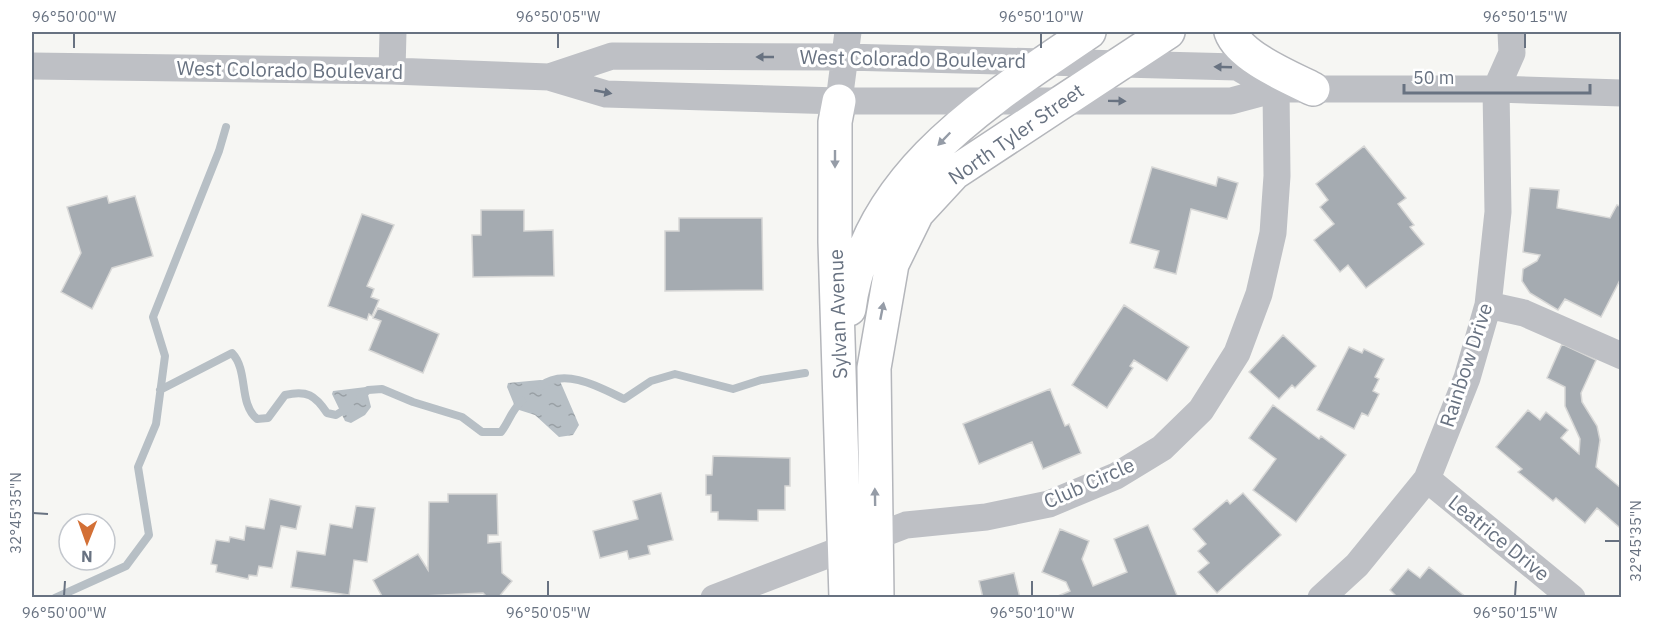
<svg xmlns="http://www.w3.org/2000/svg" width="1653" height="629" viewBox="0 0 1653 629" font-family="'IBM Plex Sans',sans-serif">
  <defs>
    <pattern id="water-ripples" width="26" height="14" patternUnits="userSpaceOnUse" patternTransform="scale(1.5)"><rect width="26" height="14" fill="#b7bfc5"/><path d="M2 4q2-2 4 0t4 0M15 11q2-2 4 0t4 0" fill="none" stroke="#99a0a5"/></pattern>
  </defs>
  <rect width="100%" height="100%" fill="#f6f6f3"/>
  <!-- water -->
  <path fill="url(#water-ripples)" d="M540 380 560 381 579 425 573 435 559 437 535 415 516 409 507 387 508 383Z
    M366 387 371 407 365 415 351 423 345 421 332 394 333 391Z"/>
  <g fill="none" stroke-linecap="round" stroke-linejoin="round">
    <!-- stream -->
    <path stroke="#b7bfc5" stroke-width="8" d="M541 386C565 367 601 388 624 399L651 381 675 374 733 389 761 380 805 373
      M160 390 232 353C249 371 238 403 257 419L268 418 285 395C307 390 315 395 327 413L336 415 347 408
      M360 397 368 390 382 389 413 402 462 417 482 432H501C509 422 512 409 522 401
      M55 598 126 566 149 535 138 467 156 424 165 356 153 317 219 151 226 127"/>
  </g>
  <!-- building -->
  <path fill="#a5abb1" stroke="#d7d7d6" stroke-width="1.5" d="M1364 146 1406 198 1398 204 1414 225 1410 227 1424 244 1366 288 1348 265 1340 272 1314 240 1334 224 1320 207 1328 200 1316 184Z
    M1152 167 1216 186 1218 177 1238 183 1227 219 1191 209 1176 274 1154 268 1159 251 1130 243Z
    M1530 188 1559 190 1557 208 1610 218 1617 205 1622 207V276L1601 317 1565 299 1558 310 1530 293 1522 281 1523 269 1537 261 1540 255 1523 252Z
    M107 196 109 203 135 196 153 256 112 268 92 309 61 292 81 253 67 207Z
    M481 210H524V231L553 230 554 276 473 277 472 235H481Z
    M362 214 394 225 367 286 374 289 371 297 379 300 372 316 369 314 367 320 328 306Z
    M679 218H762L763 290 665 291V231H679Z
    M1124 305 1189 347 1167 381 1134 360 1130 366 1133 368 1107 408 1072 385Z
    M378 308 439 334 423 373 369 350 381 321 373 318Z
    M1283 335 1316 366 1295 388 1292 385 1279 399 1249 372Z
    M1562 344 1596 360 1581 393 1582 402 1597 426 1600 440 1596 467 1622 489V524L1619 527 1597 508 1585 523 1556 498 1553 501 1518 472 1522 469 1496 447 1528 410 1540 420 1546 412 1568 430 1561 438 1579 454 1580 439 1565 406V387L1547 378Z
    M1349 347 1362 353 1364 349 1384 359 1375 377 1379 379 1373 391 1379 394 1368 416 1362 413 1354 429 1317 410Z
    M1050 389 1065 426 1069 424 1081 453 1043 469 1032 442 979 464 963 424Z
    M1273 405 1319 439 1321 436 1346 455 1296 522 1253 490 1276 459 1249 438Z
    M713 456 790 458V486H785V510H758V521L718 520V512H711V495H706V475H712Z
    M661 493 673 540 648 546 650 554 629 559 627 551 600 558 593 531 638 519 633 501Z
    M1243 493 1281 535 1217 593 1198 572 1209 563 1198 551 1206 544 1193 529 1227 500 1230 504Z
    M448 494H497L498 535H488V543L501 542 502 573 512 581 498 598H488L483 593 383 598 373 580 418 554 428 570 429 502H448Z
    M270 499 301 506 296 529 281 526 272 568 259 566 257 576 249 575 248 579 216 572 217 565 211 564 216 540 229 542 230 537 244 540 246 526 264 529Z
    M356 506 375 508 367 562 354 560 349 595 291 587 297 551 325 555 330 524 352 528Z
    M1148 525 1178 598H1053L1070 591 1066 582 1042 572 1060 529 1089 541 1082 559 1093 586 1127 572 1114 539Z
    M1429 567 1467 598H1398L1390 590 1408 569 1420 578Z
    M1014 573 1020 598H983L979 581Z"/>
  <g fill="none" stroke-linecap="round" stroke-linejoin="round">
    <!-- major casing -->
    <g stroke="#b4b6bb" stroke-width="36">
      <path id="major" d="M1231 32C1240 57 1289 77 1313 89
        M839 101 835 122V242L846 598
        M849 309C866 175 988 101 1089 32
        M877 598 874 368 892 264 917 213 954 173 1168 32"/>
    </g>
    <!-- minor -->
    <path stroke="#bec0c5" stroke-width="27" d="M32 66 392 71 549 77 606 94 839 101H1231L1276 89H1496L1622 93
      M392 71 393 32
      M549 77 612 56 845 57 1237 67 1276 89
      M839 101 848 32
      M1488 305 1524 313 1622 356
      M1427 479 1572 598
      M714 598 906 525 986 517 1049 504 1116 476 1162 448 1201 410 1237 353 1259 294 1273 233 1277 176 1276 89
      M1321 598 1357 565 1427 479 1467 378 1488 305 1498 212 1496 89 1512 53 1511 32"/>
    <!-- major -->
    <use href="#major" stroke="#fff" stroke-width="33"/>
  </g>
  <!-- one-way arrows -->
  <defs><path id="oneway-solid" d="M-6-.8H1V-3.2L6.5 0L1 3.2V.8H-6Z" transform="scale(1.5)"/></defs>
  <g fill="#687281">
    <use href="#oneway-solid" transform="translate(765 57) rotate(-180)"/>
    <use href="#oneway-solid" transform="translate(1223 67) rotate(-178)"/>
    <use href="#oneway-solid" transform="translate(603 92) rotate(11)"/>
    <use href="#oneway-solid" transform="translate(1117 101) rotate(1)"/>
  </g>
  <g fill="#959ca7">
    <use href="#oneway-solid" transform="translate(944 139) rotate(134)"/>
    <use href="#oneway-solid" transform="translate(835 159) rotate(90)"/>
    <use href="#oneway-solid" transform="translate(882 311) rotate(-79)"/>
    <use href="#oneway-solid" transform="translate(875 497) rotate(-91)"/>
  </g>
  <!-- ticks -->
  <path fill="none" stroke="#687281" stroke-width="2" d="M74 48V33M558 48V33M1041 48V33M1525 48V33M33 513 48 514M1605 541H1620M64 596 65 581M548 596V581M1032 596V581M1515 596 1516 581"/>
  <g text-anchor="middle" stroke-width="6" stroke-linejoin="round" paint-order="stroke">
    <!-- street labels -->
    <g font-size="20" fill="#687281" stroke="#fff">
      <text transform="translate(913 59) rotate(1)" y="7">West Colorado Boulevard</text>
      <text transform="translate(290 70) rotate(1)" y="7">West Colorado Boulevard</text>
      <text transform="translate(1016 134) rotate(-35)" y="7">North Tyler Street</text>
      <text transform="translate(838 314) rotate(-92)" y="7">Sylvan Avenue</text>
      <text transform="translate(1466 365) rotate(-72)" y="7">Rainbow Drive</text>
      <text transform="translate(1089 483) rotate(-24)" y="7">Club Circle</text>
      <text transform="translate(1499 538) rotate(39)" y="7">Leatrice Drive</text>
    </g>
  </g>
  <!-- border -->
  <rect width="1653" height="629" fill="none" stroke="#ffffff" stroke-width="66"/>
  <!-- north arrow -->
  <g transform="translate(87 542) rotate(181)"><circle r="28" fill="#ffffff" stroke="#c3c7cd" stroke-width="1.5"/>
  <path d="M0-4.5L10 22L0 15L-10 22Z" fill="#d37036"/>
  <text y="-9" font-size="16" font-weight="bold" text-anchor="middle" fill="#687281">N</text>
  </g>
  <!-- scale -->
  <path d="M1404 84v9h186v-9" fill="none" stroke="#687281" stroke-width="3"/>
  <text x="1413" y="84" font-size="18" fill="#687281" stroke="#ffffff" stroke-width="4.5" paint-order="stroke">50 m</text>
  <rect x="33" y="33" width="1587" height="563" fill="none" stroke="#687281" stroke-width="2"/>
  <g font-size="15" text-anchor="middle" fill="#687281">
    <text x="74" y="22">96°50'00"W</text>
    <text x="558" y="22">96°50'05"W</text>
    <text x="1041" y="22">96°50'10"W</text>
    <text x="1525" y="22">96°50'15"W</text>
    <text transform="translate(16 513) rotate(-90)" y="5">32°45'35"N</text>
    <text transform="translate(1636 541) rotate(-90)" y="5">32°45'35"N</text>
    <text x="64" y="618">96°50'00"W</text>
    <text x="548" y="618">96°50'05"W</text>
    <text x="1032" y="618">96°50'10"W</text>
    <text x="1515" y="618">96°50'15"W</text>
  </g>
</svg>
